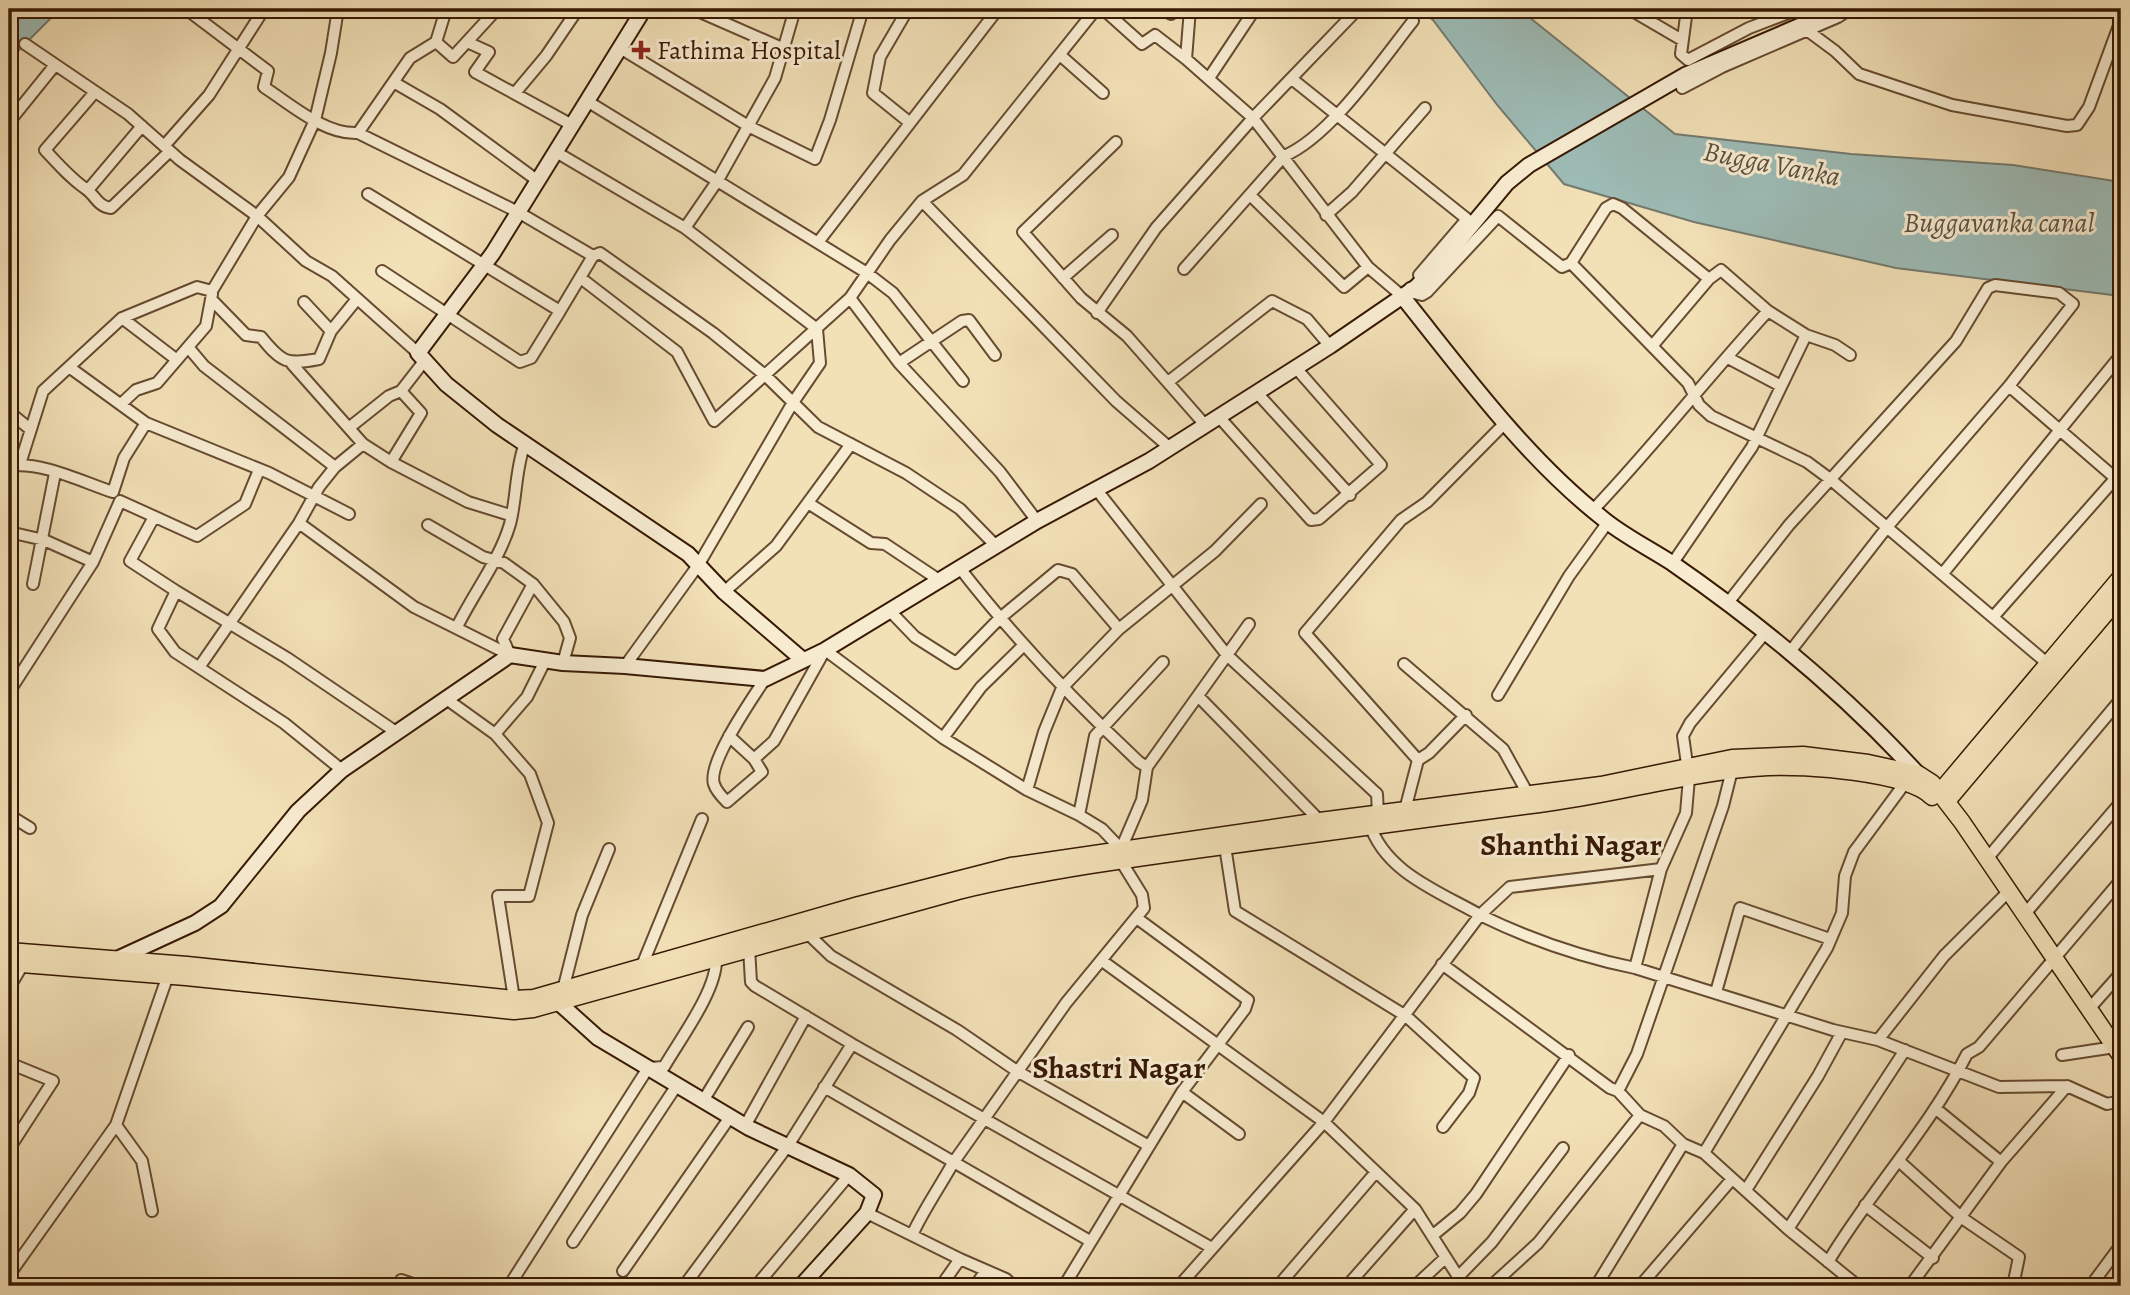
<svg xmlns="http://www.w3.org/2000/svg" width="2130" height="1295" viewBox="0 0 2130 1295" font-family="Alegreya,serif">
  <rect width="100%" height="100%" fill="#f2e0b7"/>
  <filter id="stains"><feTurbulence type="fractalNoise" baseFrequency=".00286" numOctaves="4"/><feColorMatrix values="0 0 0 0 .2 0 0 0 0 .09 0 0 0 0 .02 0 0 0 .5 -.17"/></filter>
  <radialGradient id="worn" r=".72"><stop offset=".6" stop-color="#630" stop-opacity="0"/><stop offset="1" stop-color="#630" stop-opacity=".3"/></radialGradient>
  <!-- water -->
  <path fill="#9dbbb5" stroke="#747a6e" stroke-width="2" d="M9 9H60L9 60Z
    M1418 9H1519L1675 134 1851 154 2013 165 2121 182V296L1896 268 1694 222 1564 184 1498 106 1433 20Z"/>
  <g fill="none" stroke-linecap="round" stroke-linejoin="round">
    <!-- street casing -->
    <g stroke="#664b30" stroke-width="14">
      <path id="street" d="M186 9 268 71 264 87C290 104 325 135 358 133L518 212 593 256 600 253 713 333 766 376 818 427 906 473 960 509 996 546
        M693 9 782 48
        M908 9 880 57 873 93 909 122
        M1103 9 1142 44 1155 35 1186 59 1190 9
        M1163 9 1171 14
        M1629 9 1682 40
        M1687 9 1681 54 1688 60 1749 28 1799 9
        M1808 31 1835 51 1859 74 1952 105 2067 126 2077 125 2089 107 2121 20
        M436 42 453 57 497 9
        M467 42 489 52 475 72 572 125
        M25 44 128 114 180 160 257 216 306 261 332 276 418 353
        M620 48 750 127 815 159 830 120 863 9
        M1060 55 1103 93
        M1186 59 1253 118 1368 267 1402 296
        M1209 78 1255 9
        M1292 79 1467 219 1419 275
        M395 83 440 109 538 181
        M1682 88 1722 67 1838 17 1850 9
        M95 92 45 150C59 165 70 178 86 189 96 196 97 206 111 208L170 151
        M515 93 546 56 578 9
        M587 101 867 273 893 293 963 381
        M9 122 55 65
        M358 133 410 58 436 42 445 13 441 9
        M1116 142 1023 232 1081 298 1127 336 1206 426
        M164 146 209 95 264 9
        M556 152 685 228 817 329 820 363 792 404 699 564 625 666
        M88 190 142 126
        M368 194 560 311 531 358 520 362 382 271
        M1250 195 1344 287 1368 267
        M922 201 1116 401 1170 448
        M1326 215 1352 192 1425 108
        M685 228 718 180 775 78 795 9
        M819 241 998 9
        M1571 263 1688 383 1699 405 1711 416 1807 462 1830 479 2048 664
        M1184 269 1284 156C1330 137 1382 60 1413 21
        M1063 278 1112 235
        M582 279 677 352 714 421 850 298 890 240 922 201 963 175 1096 9
        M1410 288 1409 292 1422 295 1427 292 1498 216 1562 267 1571 263 1606 208 1613 204 1622 208 1709 279
        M850 298 899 363 1000 472 1037 521
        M211 299 246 335 261 337C282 363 287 365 319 359L331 331 304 302
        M560 311 593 256
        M1097 313 1156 228 1253 118 1358 9
        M122 318 177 360
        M331 331 357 299
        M1653 345 1709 279 1721 270 1768 311 1806 335 1835 345 1850 355
        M188 347 204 366 335 467
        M1728 358 1781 386
        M899 363 962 321 969 320 995 355
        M292 364 363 444 391 462 468 502 510 515
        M69 367 146 423
        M1168 382 1272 301 1307 319 1330 346
        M2009 386 2121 483
        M1258 394 1350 495
        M121 404 136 390 157 383 206 326 212 294
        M9 412 30 429
        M1220 418 1311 520 1319 519 1381 465 1296 368
        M350 427 389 396 401 391 425 360
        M391 462 421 413 401 391
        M20 464 43 391 122 318 197 287 212 291 257 216 289 177 315 120 331 53 338 9
        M9 466C42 461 82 482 113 492L124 458 146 423 269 473 349 514
        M1096 489 1227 655 1249 624
        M808 503 871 543 885 544 939 580
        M1593 510C1654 446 1708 376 1768 311
        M154 517 130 561 176 591
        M299 523 414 607 510 655 503 639 533 584
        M428 525 483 557 504 563 533 584 564 622 570 638 563 663
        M9 532 44 540 93 562
        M1672 564 1752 447 1806 335
        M959 567C1014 638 1074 701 1139 762L1147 767
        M1944 572 2121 355
        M33 584 55 473
        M724 592 776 546 851 444
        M1727 604 1789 525 1956 341 1988 288 1995 285 2059 293 2073 304 2009 386 1888 526 1789 653
        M889 610 915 637 956 663 999 619 1058 570 1072 574 1119 629
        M1994 616 2121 472
        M457 627C473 594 500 559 510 524 517 497 515 470 525 443
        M1404 664 1503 749 1528 794
        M200 666 299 523 319 487 335 467 363 444
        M9 692 93 562 120 501 197 536 245 504 259 470
        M1498 695 1569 576 1608 522
        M1198 696 1320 821
        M445 698 495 734 530 774 548 823 529 896H498L514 999
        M495 734 527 697 545 661
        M729 736 754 759 762 772 727 802C723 798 716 791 714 784 707 763 752 699 765 679
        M943 738 981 687 1024 645
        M754 759 774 741 825 650 943 738 1027 790 1079 815 1102 829 1121 849 1142 800 1147 767 1227 655 1377 794 1378 814
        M1418 760 1305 633 1401 520 1427 502 1506 422
        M342 770 284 723 175 652 158 629 176 591 287 658 396 732
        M1027 790 1044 732 1062 688 1119 629 1215 551 1261 504
        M1405 810 1418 760 1429 753 1466 715
        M9 815 30 828
        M1079 815 1095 736 1163 662
        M1225 846 1235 911 1406 1016 1474 1078 1469 1093 1443 1127
        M1986 860 2121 699
        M1661 869 1510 887 1480 915C1529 939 1581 957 1635 968L1833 1030 1878 1040 1999 1087 2067 1086 2107 1104 2121 1101
        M2024 915 2121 802
        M806 932 831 956 957 1030 1017 1071 1149 1146
        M749 948 751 982 755 986 852 1044 1212 1248
        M1101 960 1324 1122 1415 1209 1464 1286
        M1442 964 1610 1088 1618 1091 1640 1115 1538 1243 1491 1286
        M641 968 702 819
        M1635 968 1661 869 1686 813 1689 778 1683 736 1690 723 1765 633
        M9 988 22 966
        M563 990 582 915 609 849
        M1716 992 1740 908 1830 939
        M2089 1009 2121 973
        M1878 1040 1944 956 2008 892
        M2062 1055 2115 1047
        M9 1063 53 1081 9 1149
        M824 1087 1090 1241
        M1618 1091 1637 1054 1723 806 1732 770
        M1182 1092 1239 1134
        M703 1101 748 1027
        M1935 1108 2001 1162
        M1640 1115 1664 1126 1683 1144 1704 1153 1788 1229 1858 1286
        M116 1125 142 1161 152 1211
        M745 1126 806 1016
        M1704 1153 1827 948 1842 913 1845 876 1854 852 1905 783
        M1900 1162 1962 1218 2019 1257 2013 1286
        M1746 1190 1818 1076 1842 1032
        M1865 1205 1933 1258
        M867 1213 960 1259 941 1286
        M1788 1229 1905 1050
        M912 1235C924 1209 939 1188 953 1163L1066 1003 1144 908 1142 895 1121 861V855
        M1432 1236 1460 1213 1476 1194 1569 1055
        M573 1242 677 1085
        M960 1259 1006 1279 1013 1286
        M1828 1262C1871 1190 1929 1129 1967 1054L1979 1047 2121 880
        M623 1271 730 1117
        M9 1275 116 1125 168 975 166 971
        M1458 1277 1492 1242 1563 1148
        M401 1280 419 1286
        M2095 1280 2121 1245
        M509 1286 648 1068 664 1067C680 1039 718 989 716 958
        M684 1286 789 1144 852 1044
        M756 1286 849 1175
        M975 1286 985 1272
        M1064 1286 1182 1092 1245 1009 1248 1000 1138 919
        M1179 1286 1324 1122 1480 915C1438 891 1384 872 1369 822
        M1278 1286 1376 1172
        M1347 1286 1415 1209
        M1415 1286 1445 1258
        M1596 1286 1683 1144
        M1640 1286 1732 1179
        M1910 1286 2001 1162 2067 1086"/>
    </g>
    <!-- secondary casing -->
    <g stroke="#371903" stroke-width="18">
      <path id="secondary" d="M644 9 493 253 418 353 446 384 497 425 688 554 724 592 803 660
        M1402 296C1463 372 1524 456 1601 517 1622 535 1649 548 1672 563 1760 624 1846 695 1918 774
        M117 959 195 923 221 906 298 811 342 770 510 655 563 663 625 666 765 679 825 650 1037 521 1149 461 1330 346 1416 287 1448 254 1507 183 1529 165 1685 75 1839 9
        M554 993 558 1002 598 1038 749 1128 849 1175 874 1195 867 1213 801 1286"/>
    </g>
    <!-- primary casing -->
    <g stroke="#371903" stroke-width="19">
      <path id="primary" d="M1940 792 2121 577
        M1947 801 2121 595
        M9 951 187 965 514 999 534 998 859 905 1011 866 1320 821 1601 785 1732 758 1803 755 1868 763 1918 774 1932 783 1962 822 2121 1056
        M9 963 186 977 514 1011 533 1009 958 891C1045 870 1135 858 1224 846 1329 831 1434 818 1539 804 1615 795 1691 771 1768 767 1803 765 1908 772 1932 797"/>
    </g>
    <!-- street -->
    <use href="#street" stroke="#f7ebd0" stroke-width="10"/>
    <!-- secondary -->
    <use href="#secondary" stroke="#f7ebd0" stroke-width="14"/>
    <!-- primary -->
    <use href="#primary" stroke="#f2e0b7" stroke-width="16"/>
  </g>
  <!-- markers -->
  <path fill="#8f2418" stroke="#f7ebd0" stroke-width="2.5" d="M637.5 39.5h7v7h7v7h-7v7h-7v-7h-7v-7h7z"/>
  <g text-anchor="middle" stroke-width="6" stroke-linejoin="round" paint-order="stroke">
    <!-- poi labels -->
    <g font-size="26" fill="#371903" stroke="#f7ebd0" text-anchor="start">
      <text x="657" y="59">Fathima Hospital</text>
    </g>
    <!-- water labels -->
    <g font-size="28" font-style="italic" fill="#5b5241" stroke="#f7ebd0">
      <text transform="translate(1772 163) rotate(11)" y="10">Bugga Vanka</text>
      <text x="1999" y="232">Buggavanka canal</text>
    </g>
    <!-- quarter labels -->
    <g font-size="30" font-weight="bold" fill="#371903" stroke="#f7ebd0">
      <text x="1571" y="855">Shanthi Nagar</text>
      <text x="1119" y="1078">Shastri Nagar</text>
    </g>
  </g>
  <!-- margin -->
  <rect width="2130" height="1295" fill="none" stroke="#f2e0b7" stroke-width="35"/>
  <rect x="10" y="10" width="2109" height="1274" fill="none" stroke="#371903" stroke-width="3.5"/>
  <rect x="18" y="18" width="2095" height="1260" fill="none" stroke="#371903" stroke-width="2"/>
  <rect width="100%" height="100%" filter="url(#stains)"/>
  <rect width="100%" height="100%" fill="url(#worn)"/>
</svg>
